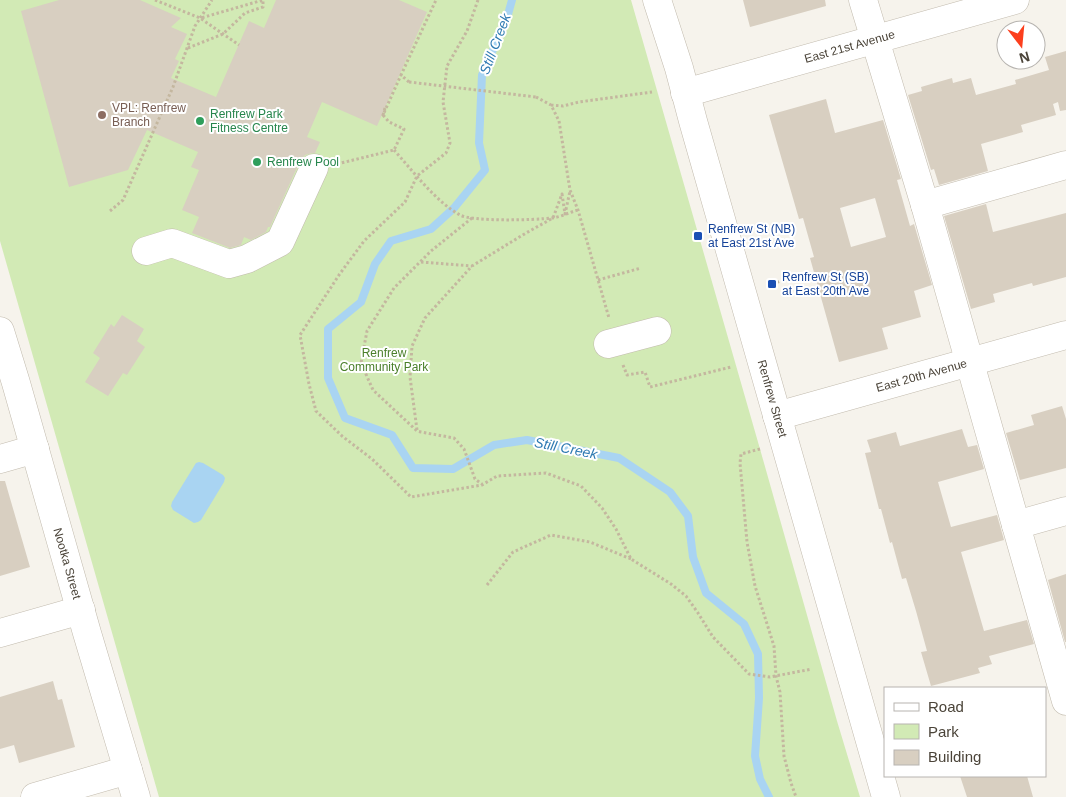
<svg xmlns="http://www.w3.org/2000/svg" width="1066" height="797" viewBox="0 0 1066 797" font-family="Helvetica,sans-serif">
  <rect width="100%" height="100%" fill="#f6f3ec"/>
  <!-- green -->
  <path fill="#d2eab5" d="M0 0H631L760 449 837 721 860 797H159L0 241Z"/>
  <!-- water -->
  <path fill="#a9d4f2" d="M199 462 203 463 223 475 225 478 224 482 201 520 198 522 194 523 173 510 171 506 172 502 196 463Z"/>
  <g fill="none" stroke-linecap="round" stroke-linejoin="round">
    <!-- stream -->
    <path stroke="#a9d4f2" stroke-width="8" d="M512 0 507 18 482 75 479 143 485 170 454 208 431 229 391 241 375 264 361 302 328 329V378L345 418 392 435 413 468 453 469 494 445 527 440 619 458 670 492 688 516 693 557 706 593 744 624 758 654 759 698 755 756 760 779 769 797"/>
  </g>
  <!-- building -->
  <path fill="#d8cfc1" fill-rule="evenodd" d="M59 0H140L181 18 171 27 187 34 175 59 179 61 171 78 216 97 249 21 264 28 276 0H399L427 12 377 126 322 102 307 137 320 142 315 153H312L305 155 300 161 270 227H268L266 232 251 240 244 237 241 245 230 248 192 233 199 217 182 210 199 170 191 167 198 152 147 130 128 170 69 187 21 11Z
    M743 0H825L826 6 750 27Z
    M1066 51V110L1060 111 1058 102 1053 104 1056 115 1021 125 1023 132 981 144 988 171 939 185 934 169 931 170 908 95 922 91 921 87 952 78 953 83 971 78 976 95 1016 84 1015 80 1049 70 1045 57Z
    M826 99 835 133 883 120 901 179 897 180 910 226 914 224 932 285 914 291 921 317 882 328 888 349 839 362 810 258 814 257 803 218 799 219 769 115ZM875 198 886 237 851 247 840 208Z
    M986 204 993 232 1066 213V277L1033 286 1032 283 993 294 995 302 971 309 944 216Z
    M122 315 144 329 137 341 145 347 127 375 123 373 108 396 85 382 100 358 93 353 111 324 114 327Z
    M1062 406 1066 419V468L1020 480 1006 433 1034 425 1031 415Z
    M962 429 968 447 977 445 984 469 938 482 951 527 997 515 1004 540 961 552 984 631 1027 620 1034 644 989 656 992 664 978 668 980 673 931 686 921 652 927 651 916 611 906 578 902 579 892 542 890 543 881 509H879L865 453 871 452 867 440 896 432 900 446Z
    M0 481H5L30 567 0 576Z
    M1066 574V642H1065L1048 580Z
    M53 681 58 700 62 699 75 747 19 763 14 745 0 749V697Z
    M960 776H1027L1033 797H967Z"/>
  <g fill="none" stroke-linecap="round" stroke-linejoin="round">
    <!-- minor casing -->
    <g stroke="#c2bbae" stroke-width="29">
      <g id="minor">
        <path id="s1" d="M657 0 679 68 693 121 886 797"/>
        <path d="M863 0 925 205 1066 701"/>
        <path id="s2" d="M685 93 1015 0"/>
        <path d="M925 205 1066 165"/>
        <path d="M146 251 172 243 229 264 247 259 280 242 314 168"/>
        <path id="s3" d="M0 331 16 383 87 633 136 797"/>
        <path d="M608 344 657 331"/>
        <path id="s4" d="M777 416 1066 335"/>
        <path d="M0 459 35 449"/>
        <path d="M1016 525 1066 511"/>
        <path d="M0 633 81 610"/>
        <path d="M35 797 128 770"/>
      </g>
    </g>
    <!-- path -->
    <path stroke="#c4b79f" stroke-width="3" stroke-dasharray="2.5 2.5" stroke-linecap="butt" d="M155 0 200 18 239 45
      M478 0 467 31 447 66 443 102 450 143 446 153 417 176 405 202 364 241 339 275 300 335 309 384 316 411 342 436 372 459 411 497 482 485 497 476 546 473 581 486 602 508 616 529 631 559 671 584 686 596 698 613 713 637 749 674 770 677 812 669
      M188 48 223 34 245 13 263 7V0L201 18
      M409 82 401 75 436 0
      M536 97 551 105 559 121 570 190 578 210 609 318
      M551 105 563 106 579 102 652 92
      M385 108 383 115 401 75
      M394 150C412 170 436 202 460 215 473 222 535 220 552 218 561 217 570 212 578 210
      M337 164 394 150 404 129 389 122 383 115
      M110 211 123 200 173 87 195 26 212 0
      M472 218 431 251 394 288 367 331 361 363 373 390 417 431 421 432 454 438 464 449 475 479 482 484
      M421 262 472 266
      M598 280 641 268
      M772 284 784 280
      M623 365 627 375 645 372 650 387 731 367
      M417 430 410 377 412 346 425 318 472 266 526 233 553 218 562 194 565 214 570 191
      M760 449 741 454 740 463 747 542 755 586 774 646 776 676 780 692 784 756 791 783 796 797
      M487 585 513 552 551 535 590 542 631 559"/>
    <!-- minor -->
    <use href="#minor" stroke="#fff" stroke-width="28"/>
    <!-- path-bridge -->
    <path stroke="#c4b79f" stroke-width="3" stroke-dasharray="2.5 2.5" stroke-linecap="butt" d="M409 82 536 97"/>
  </g>
  <!-- markers -->
  <circle fill="#8d6e63" stroke="#fff" stroke-width="2" cx="102" cy="115" r="5"/>
  <g fill="#2e9e5b" stroke="#fff" stroke-width="2">
    <circle cx="200" cy="121" r="5"/>
    <circle cx="257" cy="162" r="5"/>
  </g>
  <g fill="#1a4fb4" stroke="#fff" stroke-width="2">
    <rect x="693" y="231" width="10" height="10" rx="2.5"/>
    <rect x="767" y="279" width="10" height="10" rx="2.5"/>
  </g>
  <g text-anchor="middle" stroke-width="4" stroke-linejoin="round" paint-order="stroke">
    <!-- street labels -->
    <g font-size="12" fill="#4b4439" stroke="#fff">
      <text dy="4" stroke="none"><textPath href="#s2" startOffset="171">East 21st Avenue</textPath></text>
      <text dy="4" stroke="none"><textPath href="#s4" startOffset="150">East 20th Avenue</textPath></text>
      <text dy="4" stroke="none"><textPath href="#s1" startOffset="415">Renfrew Street</textPath></text>
      <text dy="4" stroke="none"><textPath href="#s3" startOffset="242">Nootka Street</textPath></text>
    </g>
    <!-- education labels -->
    <g font-size="12" fill="#785e54" stroke="#fff" text-anchor="start">
      <text x="112" y="112">VPL: Renfrew<tspan x="112" dy="14">Branch</tspan></text>
    </g>
    <!-- leisure labels -->
    <g font-size="12" fill="#27864d" stroke="#fff" text-anchor="start">
      <text x="210" y="118">Renfrew Park<tspan x="210" dy="14">Fitness Centre</tspan></text>
      <text x="267" y="166">Renfrew Pool</text>
    </g>
    <!-- transit labels -->
    <g font-size="12" fill="#164399" stroke="#fff" text-anchor="start">
      <text x="708" y="233">Renfrew St (NB)<tspan x="708" dy="14">at East 21st Ave</tspan></text>
      <text x="782" y="281">Renfrew St (SB)<tspan x="782" dy="14">at East 20th Ave</tspan></text>
    </g>
    <!-- park labels -->
    <g font-size="12" fill="#4a7f2a" stroke="#fff">
      <text x="384" y="357">Renfrew<tspan x="384" dy="14">Community Park</tspan></text>
    </g>
    <!-- water labels -->
    <g font-size="14" font-style="italic" fill="#2e7ab2" stroke="#fff">
      <text transform="translate(495 44) rotate(-69)" y="5">Still Creek</text>
      <text transform="translate(566 448) rotate(11)" y="5">Still Creek</text>
    </g>
  </g>
  <!-- legend -->
  <rect x="884" y="687" width="162" height="90" fill="#ffffff" stroke="#b7b4b0"/>
  <rect x="894" y="703" width="25" height="8" fill="#ffffff" stroke="#b7b4b0"/>
  <text x="928" y="712" font-size="15" fill="#4b4439">Road</text>
  <rect x="894" y="724" width="25" height="15" fill="#d2eab5" stroke="#b7b4b0"/>
  <text x="928" y="737" font-size="15" fill="#4b4439">Park</text>
  <rect x="894" y="750" width="25" height="15" fill="#d8cfc1" stroke="#b7b4b0"/>
  <text x="928" y="762" font-size="15" fill="#4b4439">Building</text>
  <!-- north arrow -->
  <g transform="translate(1021 45) rotate(164)"><circle r="24" fill="#ffffff" stroke="#b7b4b0"/>
  <path d="M0-4L9 19L0 12L-9 19Z" fill="#fc3f1d"/>
  <text y="-8" font-size="14" font-weight="bold" text-anchor="middle" fill="#4b4439">N</text>
  </g>
</svg>
